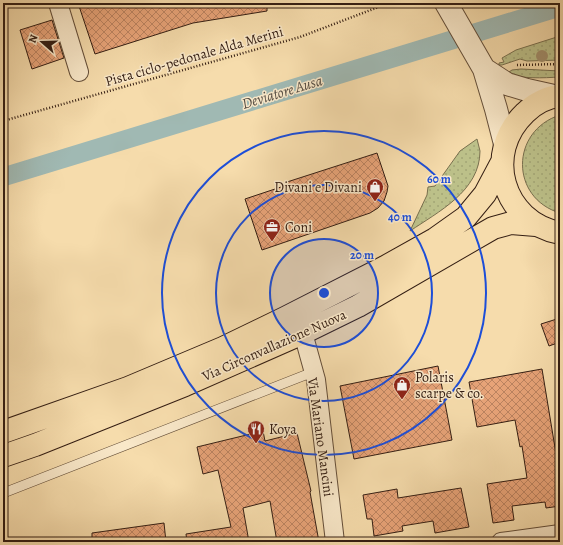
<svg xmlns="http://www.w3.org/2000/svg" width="563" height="545" viewBox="0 0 563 545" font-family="Alegreya,serif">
  <defs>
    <pattern id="grass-dots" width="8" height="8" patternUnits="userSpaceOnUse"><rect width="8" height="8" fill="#bcc089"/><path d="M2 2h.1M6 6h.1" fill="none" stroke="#a2a575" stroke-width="1.8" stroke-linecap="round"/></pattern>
    <pattern id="building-cross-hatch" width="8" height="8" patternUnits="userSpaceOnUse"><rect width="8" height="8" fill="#e7a378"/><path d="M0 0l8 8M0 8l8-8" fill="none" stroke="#bc8461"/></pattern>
  </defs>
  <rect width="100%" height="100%" fill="#f6dcac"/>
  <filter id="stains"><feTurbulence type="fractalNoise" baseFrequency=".005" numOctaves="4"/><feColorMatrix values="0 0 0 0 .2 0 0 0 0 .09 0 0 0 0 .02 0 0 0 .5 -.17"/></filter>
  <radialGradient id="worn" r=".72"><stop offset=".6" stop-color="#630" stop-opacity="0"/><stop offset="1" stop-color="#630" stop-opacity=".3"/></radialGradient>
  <!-- grass -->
  <path fill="url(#grass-dots)" stroke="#786f4e" d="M560 36V60L527 61 520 59 502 65H499V63L504 62 502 58 516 50Z
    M521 69 560 71V77C542 78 524 79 506 74L512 70Z
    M560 115V213C510 198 510 131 560 115Z
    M477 139C478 143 479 147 480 151 480 191 438 212 410 231L427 195 428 187 435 186 460 151Z"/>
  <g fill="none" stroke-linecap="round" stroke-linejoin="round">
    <!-- canal -->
    <path stroke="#a0b9b3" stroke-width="19" d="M3 177 560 7"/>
  </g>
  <!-- building -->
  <path fill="url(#building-cross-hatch)" stroke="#341e13" d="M78 3H267V11L193 23 95 54Z
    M52 20 64 58 32 69 20 30Z
    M377 153 388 186 387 192 384 201 378 208 370 213 262 250 245 199 287 185V182Z
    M560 318V342L549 346 541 324Z
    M438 366 452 440 354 459 340 386Z
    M542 369 560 478V506L546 508 545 502 512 506 514 520 493 523 487 484 527 478 522 446 520 447 515 420 477 427 469 382Z
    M263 431 265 441 297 433 311 491 310 492 319 542H277L270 501 243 508 249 542H187L186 534 231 527 218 470 203 474 197 447Z
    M461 488 469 527 435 533 433 521 402 526 403 531 374 536 372 519H367L363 495 397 489 398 498Z
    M164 523 166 542H92V533Z"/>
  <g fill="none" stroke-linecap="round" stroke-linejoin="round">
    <!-- service casing -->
    <g stroke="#644e39" stroke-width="10">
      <path id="service" d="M3 488 6 492 313 372"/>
    </g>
    <!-- minor casing -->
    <g stroke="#644e39" stroke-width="20">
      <path id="minor" d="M58 3 79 72
        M303 333 316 380 335 542
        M501 542 560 534"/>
    </g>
    <!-- tertiary casing -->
    <g stroke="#644e39" stroke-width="24">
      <path id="tertiary" d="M446 3 484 69 496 109 505 144
        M484 69 507 84 527 90 554 96"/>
    </g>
    <!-- primary casing -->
    <g stroke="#341e13" stroke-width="24">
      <path id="primary" d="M560 96C547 97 534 104 525 113 483 153 502 222 560 233
        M3 432 128 388 223 348 285 318 385 267 435 239 466 217 485 194 502 162
        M3 456 35 445 185 385 303 333 358 306 493 228 511 223 536 225"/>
    </g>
    <!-- path -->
    <path stroke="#341e13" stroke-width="2.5" stroke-dasharray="1 2" stroke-linecap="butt" d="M517 65 560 64
      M3 121 300 37 389 3"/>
    <!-- service -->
    <use href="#service" stroke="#f9e8c9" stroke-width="9"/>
    <!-- minor -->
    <use href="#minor" stroke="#f9e8c9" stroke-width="18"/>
    <!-- tertiary -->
    <use href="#tertiary" stroke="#f9e8c9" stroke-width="22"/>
    <!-- primary -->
    <use href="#primary" stroke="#f6dcac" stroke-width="22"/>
  </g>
  <!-- trees -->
  <circle fill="#a28e6b" cx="542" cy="56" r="6"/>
  <!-- distance rings -->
  <circle cx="324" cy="293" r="54" fill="#1d4ed8" fill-opacity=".12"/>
  <g fill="none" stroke="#1d4ed8" stroke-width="2">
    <circle cx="324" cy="293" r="54"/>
    <circle cx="324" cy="293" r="108"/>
    <circle cx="324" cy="293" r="162"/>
  </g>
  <!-- icons -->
  <defs>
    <g id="shop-pin" transform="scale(0.9)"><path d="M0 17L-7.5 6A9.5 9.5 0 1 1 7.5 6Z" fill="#8f2418" stroke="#f9e8c9"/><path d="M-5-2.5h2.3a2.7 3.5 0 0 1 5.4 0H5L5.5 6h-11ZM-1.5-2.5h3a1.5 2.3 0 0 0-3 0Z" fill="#fff"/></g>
    <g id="office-pin" transform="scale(0.9)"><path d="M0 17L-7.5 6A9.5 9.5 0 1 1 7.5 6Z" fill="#8f2418" stroke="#f9e8c9"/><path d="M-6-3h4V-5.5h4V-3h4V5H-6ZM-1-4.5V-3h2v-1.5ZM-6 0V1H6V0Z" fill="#fff"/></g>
    <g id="restaurant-pin" transform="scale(0.9)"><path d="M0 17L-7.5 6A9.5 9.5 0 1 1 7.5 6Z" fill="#8f2418" stroke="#f9e8c9"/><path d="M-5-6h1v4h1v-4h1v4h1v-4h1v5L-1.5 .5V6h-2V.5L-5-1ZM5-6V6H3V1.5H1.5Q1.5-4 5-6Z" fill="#fff"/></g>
  </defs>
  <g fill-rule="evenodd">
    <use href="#shop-pin" x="375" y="187"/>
    <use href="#office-pin" x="272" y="227"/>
    <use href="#shop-pin" x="402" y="385"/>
    <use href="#restaurant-pin" x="256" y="429"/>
  </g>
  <g text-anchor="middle" stroke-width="3" stroke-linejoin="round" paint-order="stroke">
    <!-- street labels -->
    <g font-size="14" fill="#341e13" stroke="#f9e8c9">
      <text transform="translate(194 56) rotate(-16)" y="5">Pista ciclo-pedonale Alda Merini</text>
      <text transform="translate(274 345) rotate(-24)" y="5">Via Circonvallazione Nuova</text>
      <text transform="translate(321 437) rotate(82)" y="5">Via Mariano Mancini</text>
    </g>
    <!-- poi labels -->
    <g font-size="14" fill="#341e13" stroke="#f9e8c9" text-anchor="start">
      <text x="362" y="192" text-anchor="end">Divani e Divani</text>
      <text x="285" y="232">Coni</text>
      <text x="415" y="382">Polaris<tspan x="415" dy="16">scarpe &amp; co.</tspan></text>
      <text x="269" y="434">Koya</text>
    </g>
    <!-- water labels -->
    <g font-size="15" font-style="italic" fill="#544c43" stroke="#f9e8c9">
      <text transform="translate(282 92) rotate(-17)" y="5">Deviatore Ausa</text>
    </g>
  </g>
  <circle cx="324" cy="293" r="6" fill="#1d4ed8" stroke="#f9e8c9" stroke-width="2"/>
  <g font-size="12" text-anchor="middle" font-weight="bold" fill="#1d4ed8" stroke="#f9e8c9" stroke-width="3" stroke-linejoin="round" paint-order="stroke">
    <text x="439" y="183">60 m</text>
    <text x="400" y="221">40 m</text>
    <text x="362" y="259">20 m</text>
  </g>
  <!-- margin -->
  <rect width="563" height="545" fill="none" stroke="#f6dcac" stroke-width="16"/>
  <rect x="4" y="4" width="555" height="537" fill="none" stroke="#341e13" stroke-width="2"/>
  <rect x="8" y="8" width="547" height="529" fill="none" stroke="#341e13"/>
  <!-- north arrow -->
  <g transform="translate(42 42) rotate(290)" stroke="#f9e8c9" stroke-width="3" paint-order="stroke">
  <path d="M0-3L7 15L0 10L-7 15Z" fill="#341e13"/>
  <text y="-6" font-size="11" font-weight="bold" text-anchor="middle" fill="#341e13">N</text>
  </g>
  <rect width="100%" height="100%" filter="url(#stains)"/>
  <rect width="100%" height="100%" fill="url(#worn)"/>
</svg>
